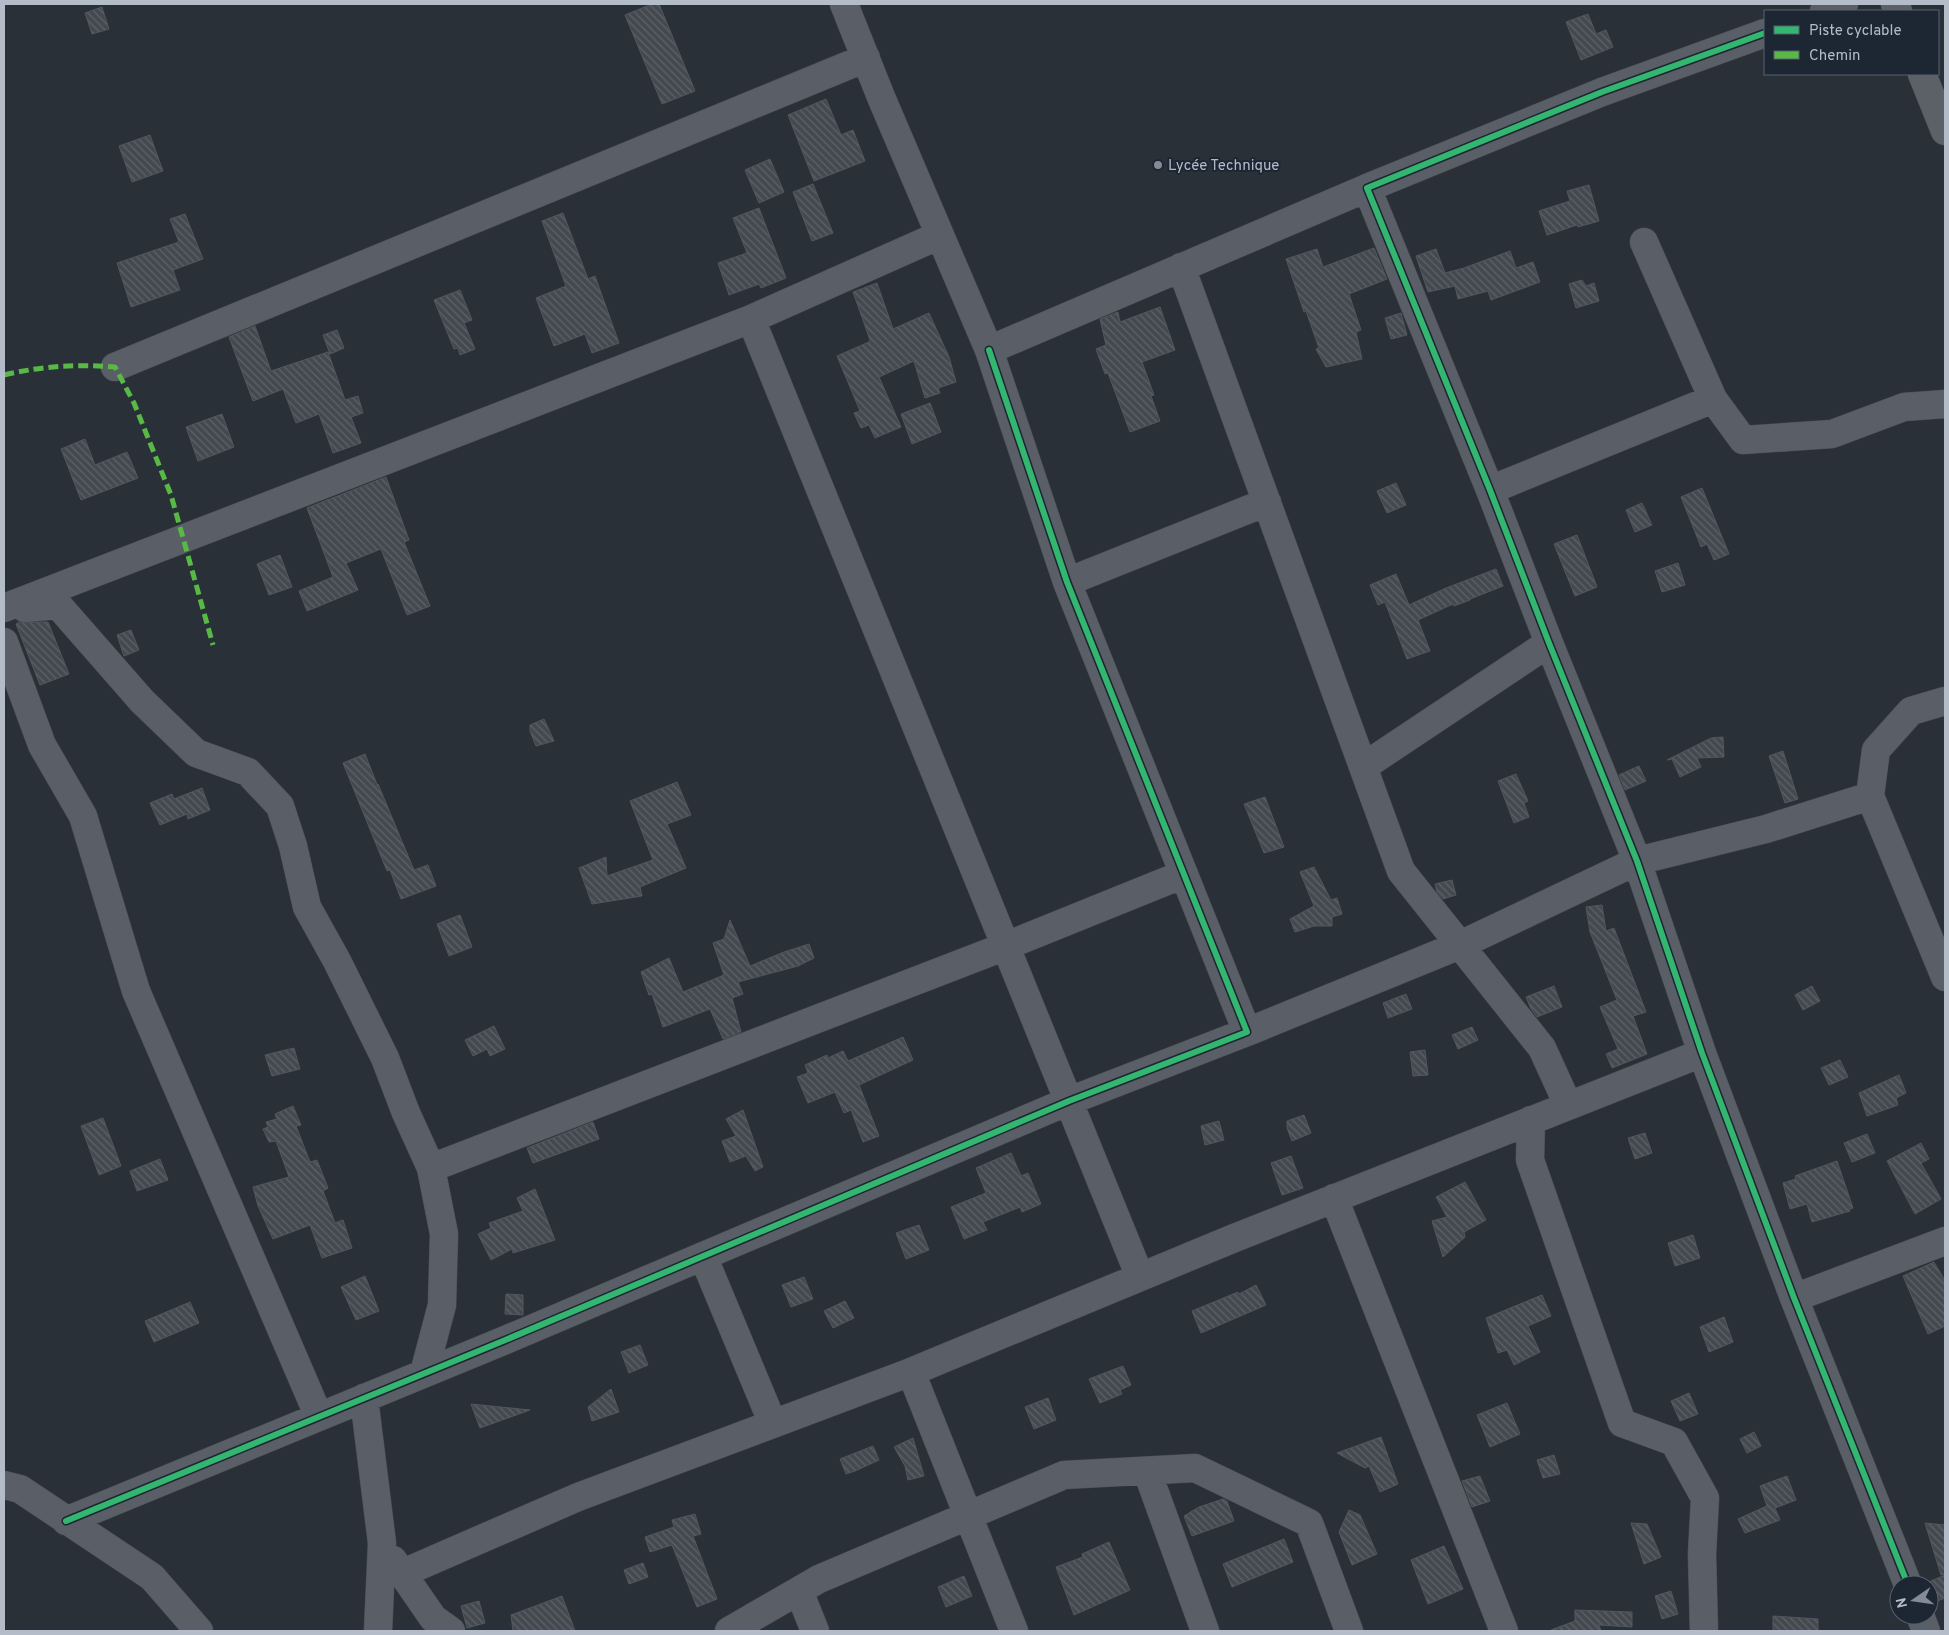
<svg xmlns="http://www.w3.org/2000/svg" width="1949" height="1635" viewBox="0 0 1949 1635" font-family="Overpass,sans-serif">
  <defs>
    <pattern id="building-back-hatch" width="6" height="6" patternUnits="userSpaceOnUse" patternTransform="scale(1.25)"><rect width="6" height="6" fill="#444950"/><path d="M-1 5l2 2M0 0l6 6M5-1l2 2" fill="none" stroke="#5d6168"/></pattern>
  </defs>
  <rect width="100%" height="100%" fill="#2a3038"/>
  <!-- building -->
  <path fill="url(#building-back-hatch)" stroke="#52575f" d="M652 4H659L695 91 662 104 625 15Z
    M102 7 109 29 92 34 85 13Z
    M1588 14 1596 34 1606 30 1613 47 1581 60 1566 22Z
    M826 99 841 135 853 130 865 161 814 181 788 115Z
    M150 135 163 171 132 182 119 146Z
    M770 159 784 192 759 203 745 170Z
    M813 184 833 233 812 241 793 192Z
    M1589 185 1599 221 1578 227 1577 225 1547 235 1539 211 1570 201 1567 191Z
    M759 208 786 278 761 288 759 284 729 295 718 263 747 253 733 218Z
    M563 213 588 279 595 276 619 343 592 353 585 334 554 346 536 298 566 286 542 221Z
    M185 214 203 259 173 270 180 290 131 307 117 263 179 242 170 219Z
    M1374 248 1387 279 1349 294 1361 330 1356 332 1362 359 1326 367 1316 349 1319 348 1306 311 1304 312 1286 259 1317 249 1323 267Z
    M1436 249 1445 273 1464 268 1510 251 1516 268 1533 262 1540 282 1491 300 1488 291 1458 299 1455 286 1428 292 1416 256Z
    M1582 280 1586 286 1594 283 1599 301 1576 308 1569 284Z
    M877 283 893 329 929 313 949 357 956 382 938 388 940 393 925 398 914 361 879 377 901 427 875 438 869 425 861 428 854 413 860 411 837 356 869 342 870 340 853 292Z
    M460 290 472 320 464 323 475 349 460 355 458 348 454 349 434 300Z
    M1160 307 1175 350 1142 362 1154 395 1151 396 1160 421 1130 432 1108 373 1105 374 1096 349 1106 345 1100 319 1118 312 1120 322Z
    M1401 313 1407 335 1391 339 1385 318Z
    M255 326 271 371 328 352 345 400 358 396 363 413 351 417 361 443 333 453 319 414 296 423 283 389 253 401 229 337Z
    M337 330 344 348 330 354 323 335Z
    M930 403 941 432 912 444 901 414Z
    M222 414 234 447 198 461 186 427Z
    M85 439 95 465 127 452 138 478 81 500 61 449Z
    M386 477 409 540 404 542 430 606 407 615 381 549 346 563 358 590 307 611 299 591 333 577 307 508Z
    M1396 483 1406 505 1387 513 1377 491Z
    M1702 488 1729 554 1714 560 1707 544 1701 547 1681 497Z
    M1642 503 1652 525 1635 532 1626 510Z
    M1577 535 1597 587 1575 596 1554 544Z
    M280 555 292 587 269 595 257 564Z
    M1678 563 1685 585 1662 592 1655 571Z
    M1496 569 1503 586 1470 599V600L1454 606 1453 604 1418 620 1430 651 1407 659 1385 602 1378 605 1370 585 1396 574 1409 605 1446 588Z
    M19 622H48L69 674 40 685 16 624Z
    M131 630 139 650 124 656 117 635Z
    M544 719 554 741 536 746 530 731V725Z
    M1723 737 1724 757 1697 758 1701 767 1680 777 1672 759 1667 760 1711 738Z
    M1783 751 1798 799 1785 803 1769 756Z
    M365 754 378 787V784L414 870 428 865 436 886 401 899 390 870 387 871 343 763Z
    M1639 766 1646 781 1625 790 1619 775Z
    M1516 774 1528 801 1524 803 1529 817 1514 823 1498 781Z
    M677 782 691 815 667 824 686 868 640 887 642 896 592 904 579 868 606 857 607 876 653 860 630 801Z
    M202 788 210 810 188 819 187 814 160 825 150 803 172 794 174 799Z
    M1265 797 1284 847 1264 853 1244 804Z
    M1314 867 1331 900 1337 898 1342 914 1332 917V926H1314L1295 932 1290 919 1314 906 1300 872Z
    M1452 880 1456 895 1443 899 1437 892 1435 884Z
    M1602 905 1606 931 1614 928 1646 1012 1633 1016 1647 1054 1612 1068 1606 1054 1618 1049 1600 1007 1617 1000 1590 932 1586 907Z
    M460 915 472 947 449 956 437 924Z
    M730 920 750 966 784 952 809 944 814 958 798 966 738 982 743 994 732 998 741 1032 723 1039 710 1009 663 1027 652 994 649 995 641 972 669 958 683 992 724 975 713 943 724 939Z
    M1554 986 1562 1007 1537 1017 1531 1009 1526 997Z
    M1812 986 1820 1001 1803 1010 1795 995Z
    M1406 994 1412 1009 1388 1018 1383 1003Z
    M494 1026 505 1049 490 1056 487 1049 473 1056 465 1040Z
    M1472 1027 1478 1040 1458 1049 1452 1035Z
    M903 1037 913 1060 859 1085 879 1136 863 1142 851 1110 844 1113 835 1092 808 1103 797 1077 808 1073 805 1065 827 1055 828 1058 843 1051 848 1061Z
    M294 1048 300 1069 272 1076 265 1055Z
    M1425 1050 1428 1075 1413 1076 1410 1052Z
    M1840 1060 1848 1077 1829 1085 1821 1068Z
    M1899 1075 1906 1093 1896 1098 1898 1105 1867 1116 1859 1093Z
    M293 1106 301 1125 296 1126 310 1162 317 1160 328 1188 323 1191 335 1223 343 1220 352 1248 322 1258 310 1225 273 1239 258 1206 253 1187 289 1177 276 1141 269 1142 263 1129 268 1127 266 1122 277 1119 275 1114Z
    M743 1110 763 1167 755 1171 746 1156 730 1162 722 1141 736 1136 726 1119Z
    M1304 1115 1311 1133 1292 1141 1287 1128V1121Z
    M103 1118 121 1166 99 1175 81 1126Z
    M1219 1121 1224 1140 1205 1145 1201 1126Z
    M593 1122 599 1139 533 1163 527 1148Z
    M1645 1133 1652 1153 1635 1159 1628 1138Z
    M1867 1134 1875 1153 1852 1162 1844 1143Z
    M1921 1143 1929 1159 1921 1163 1941 1199 1915 1214 1887 1161Z
    M1011 1153 1021 1176 1028 1173 1041 1204 1022 1212 1020 1207 983 1222 987 1230 964 1239 951 1207 986 1193 976 1168Z
    M1291 1156 1303 1188 1282 1195 1271 1163Z
    M160 1159 168 1180 137 1191 130 1171Z
    M1837 1161 1853 1208 1849 1209 1850 1211 1812 1222 1807 1204 1790 1209 1783 1183 1796 1179 1795 1176Z
    M1465 1182 1486 1220 1464 1232 1465 1237 1443 1257 1432 1221 1447 1217 1436 1197Z
    M535 1189 555 1240 513 1253 512 1249 491 1260 478 1234 491 1228 489 1223 523 1211 517 1198Z
    M919 1225 929 1250 906 1259 896 1233Z
    M1693 1235 1700 1258 1675 1266 1668 1243Z
    M1934 1262 1945 1281V1326L1928 1334 1903 1276Z
    M365 1276 379 1311 356 1320 341 1287Z
    M804 1277 813 1299 791 1307 782 1285Z
    M1256 1285 1266 1305 1201 1333 1192 1311 1238 1292 1239 1294Z
    M506 1294 523 1295V1315L505 1314Z
    M1542 1295 1551 1316 1528 1326 1540 1352 1514 1365 1507 1350 1498 1353 1486 1318Z
    M845 1301 854 1318 833 1328 824 1311Z
    M190 1302 199 1323 154 1342 145 1321Z
    M1724 1317 1733 1342 1709 1352 1700 1327Z
    M640 1345 648 1365 629 1373 621 1352Z
    M1123 1366 1131 1385 1120 1390 1122 1394 1100 1403 1089 1379Z
    M611 1389 619 1412 592 1421 588 1407Z
    M1689 1393 1698 1414 1680 1421 1671 1401Z
    M1048 1398 1056 1420 1034 1429 1025 1407Z
    M1507 1403 1520 1434 1490 1447 1477 1415Z
    M471 1404 530 1410 480 1428Z
    M1754 1432 1761 1446 1747 1453 1740 1439Z
    M1381 1437 1398 1484 1380 1492 1369 1466 1365 1468 1337 1453Z
    M913 1438 924 1476 908 1480 905 1466 894 1447Z
    M873 1446 879 1460 855 1471 846 1474 840 1459Z
    M1554 1455 1560 1474 1543 1478 1537 1460Z
    M1480 1476 1490 1501 1472 1507 1462 1481Z
    M1787 1476 1796 1500 1775 1508 1780 1520 1745 1533 1738 1519 1767 1506 1760 1486Z
    M1223 1499 1227 1501 1234 1521 1192 1536 1184 1516 1199 1507Z
    M1349 1510 1360 1515 1377 1554 1352 1565 1339 1532Z
    M695 1514 701 1534 693 1536 717 1599 697 1607 672 1545 650 1552 645 1537 674 1527 672 1520Z
    M1631 1523 1647 1524 1661 1557 1644 1564Z
    M1925 1523 1945 1525V1574L1941 1575Z
    M1284 1539 1293 1562 1232 1587 1223 1564Z
    M1109 1542 1130 1590 1074 1615 1056 1567 1083 1557 1082 1554Z
    M1444 1546 1463 1589 1428 1604 1411 1560Z
    M643 1563 648 1577 629 1584 624 1570Z
    M1945 1575V1598L1932 1603 1929 1595V1585L1924 1584Z
    M964 1576 972 1596 946 1607 938 1587Z
    M1671 1591 1678 1614 1662 1619 1655 1596Z
    M562 1596 575 1631H513L511 1615Z
    M479 1601 485 1623 467 1628 461 1606Z
    M1575 1610 1632 1612V1627L1599 1625 1601 1631H1551V1630L1575 1621Z
    M1773 1616 1818 1619V1631H1773Z"/>
  <g fill="none" stroke-linecap="round" stroke-linejoin="round">
    <!-- minor casing -->
    <g stroke="#484c53" stroke-width="29">
      <path id="minor" d="M844 4 881 97 989 350 1367 188
        M1824 11 1844 4
        M1765 33 1602 92 1367 188 1490 490 1549 643 1637 861 1702 1053 1794 1298 1908 1585
        M1644 242 1713 399 1743 440 1832 434 1904 407 1945 404
        M1181 267 1401 871 1542 1048 1568 1105
        M751 319 1140 1277
        M115 367 866 58
        M1490 490 1713 399
        M1067 582 1267 502
        M4 608 751 319 940 235
        M25 608 58 605 142 701 196 753 248 772 280 806 293 846 307 907 337 961 385 1058 406 1113 431 1168 444 1234 442 1305 424 1373
        M4 642 42 745 83 816 136 991 319 1417
        M1363 767 1549 643
        M1870 796 1945 977
        M1247 1032 1460 945 1637 861 1766 829 1870 796 1876 750 1911 711 1945 701
        M1531 1120 1530 1160 1622 1423 1674 1442 1705 1498 1702 1554 1704 1631
        M431 1168 1006 946 1184 874
        M1334 1198 1504 1631
        M703 1256 773 1424
        M1794 1298 1945 1241
        M364 1398 382 1543 378 1631
        M1147 1471 1205 1631
        M4 1485 20 1489 152 1577 199 1631
        M66 1521 503 1341 1069 1101 1247 1032 1067 582 989 350
        M393 1560 433 1618 451 1631
        M403 1573 578 1497 911 1372
        M799 1591 815 1631
        M1920 1615 1926 1631
        M729 1631 819 1579 1064 1475 1195 1468 1309 1523 1349 1631
        M1014 1631 911 1372 1232 1239 1702 1053"/>
    </g>
    <!-- major casing -->
    <g stroke="#484c55" stroke-width="29">
      <path id="major" d="M1895 4 1898 11
        M1922 74 1945 131"/>
    </g>
    <!-- minor -->
    <use href="#minor" stroke="#5a5e66" stroke-width="28"/>
    <!-- major -->
    <use href="#major" stroke="#5c6168" stroke-width="28"/>
    <!-- quiet -->
    <path stroke="#58b947" stroke-width="5" stroke-dasharray="10 5" stroke-linecap="butt" d="M4 375C43 366 75 364 115 367L134 403 171 495 213 645"/>
    <!-- cycleway casing -->
    <g stroke="#1d2633" stroke-width="9">
      <path id="cycleway" d="M1765 33 1602 92 1367 188 1490 490 1549 643 1637 861 1702 1053 1794 1298 1908 1585
        M66 1521 503 1341 1069 1101 1247 1032 1067 582 989 350"/>
    </g>
    <!-- cycleway -->
    <use href="#cycleway" stroke="#33b770" stroke-width="6"/>
  </g>
  <!-- markers -->
  <circle fill="#848b96" stroke="#1d2633" stroke-width="2" cx="1158" cy="165" r="5"/>
  <g text-anchor="middle" stroke-width="4" stroke-linejoin="round" paint-order="stroke">
    <!-- poi labels -->
    <g font-size="15" fill="#b4bcc9" stroke="#1d2633" text-anchor="start">
      <text x="1168" y="170">Lycée Technique</text>
    </g>
  </g>
  <!-- border -->
  <rect width="1949" height="1635" fill="none" stroke="#b4bcc9" stroke-width="10"/>
  <!-- legend -->
  <rect x="1764" y="10" width="175" height="65" fill="#1d2633" stroke="#59626f"/>
  <rect x="1774" y="26" width="25" height="8" fill="#33b770" stroke="#59626f"/>
  <text x="1809" y="35" font-size="15" fill="#b4bcc9">Piste cyclable</text>
  <rect x="1774" y="51" width="25" height="8" fill="#58b947" stroke="#59626f"/>
  <text x="1809" y="60" font-size="15" fill="#b4bcc9">Chemin</text>
  <!-- north arrow -->
  <g transform="translate(1914 1600) rotate(257)"><circle r="24" fill="#1d2633" stroke="#59626f"/>
  <path d="M0-4L9 19L0 12L-9 19Z" fill="#848b96"/>
  <text y="-8" font-size="14" font-weight="bold" text-anchor="middle" fill="#b4bcc9">N</text>
  </g>
</svg>
